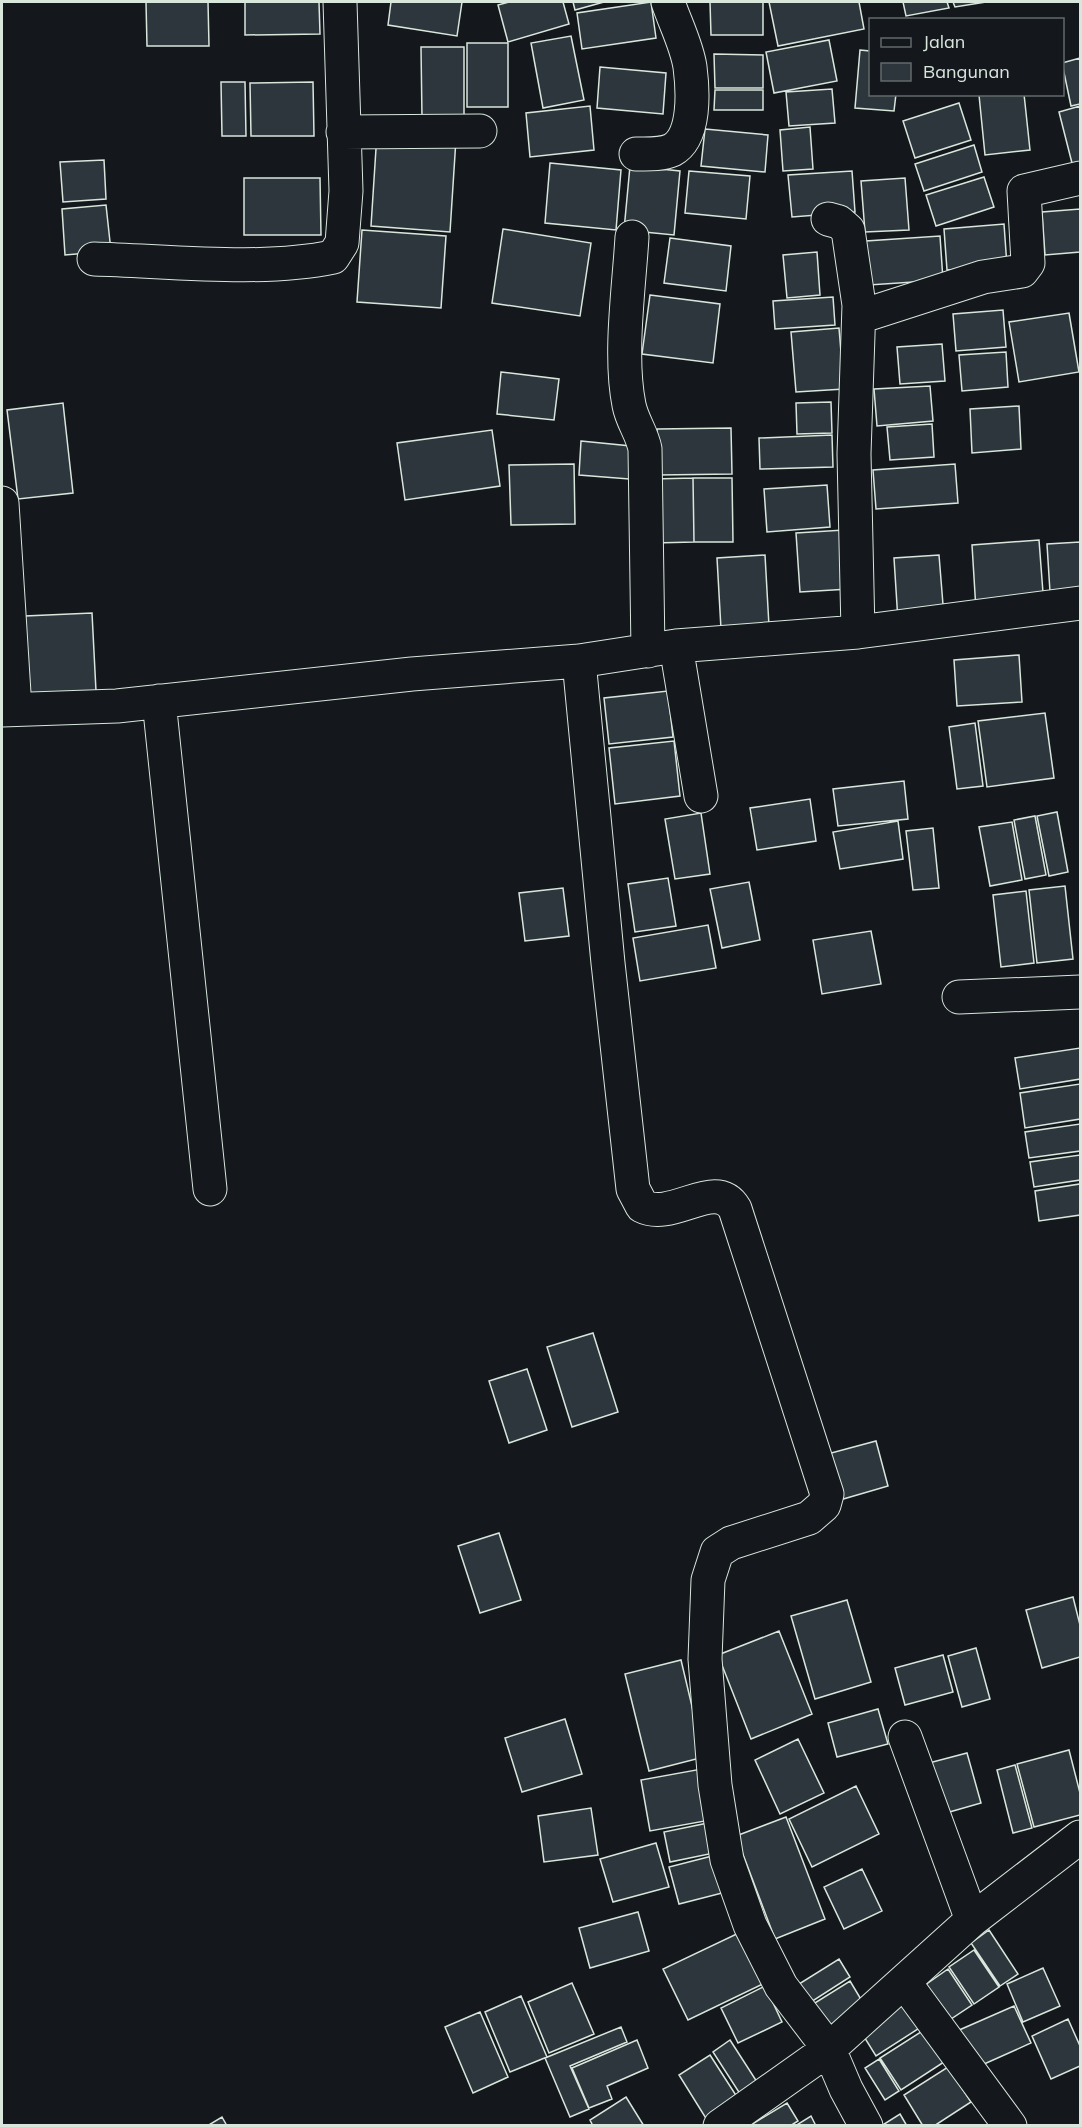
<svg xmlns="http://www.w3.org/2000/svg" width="1082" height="2127" viewBox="0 0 1082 2127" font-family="Mulish,sans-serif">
  <rect width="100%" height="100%" fill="#14181c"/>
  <!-- building -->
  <path fill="#2c363c" stroke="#d8e6dc" stroke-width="1.5" d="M146 2H208L209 46H147Z
    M245 2H319L320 34 245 35Z
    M391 2H462L457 36 388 25Z
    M509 2H563L569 24 508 42 498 5Z
    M573 2H604L575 10Z
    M651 2 656 38 582 49 577 13Z
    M710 2H763V35H711Z
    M769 2H859L864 29 778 46Z
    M903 2H947L949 8 906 16Z
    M953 2H986L955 7Z
    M571 36 584 100 543 108 531 43Z
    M829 40 837 81 774 93 766 52Z
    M467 43H508V107H467Z
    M421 47H464V117L422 118Z
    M860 50 870 51V94H896L894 111 855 108Z
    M714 54 763 55V88H715Z
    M1080 58V104L1071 106 1062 63Z
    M600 67 666 73 663 114 597 108Z
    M221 82H245L246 136H222Z
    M313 82 314 136H251L250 83Z
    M832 89 835 123 789 126 786 92Z
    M715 90H763V110H714Z
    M1024 94 1030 150 985 155 979 95Z
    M959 103 971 140 915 158 903 121Z
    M590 106 594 150 530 157 526 113Z
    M1080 106V165L1073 167 1059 112Z
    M810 127 813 169 783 171 780 130Z
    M705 129 768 135 765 172 701 166Z
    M377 133 456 139 450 232 371 226Z
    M974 145 982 172 924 191 915 164Z
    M104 160 106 199 63 202 60 162Z
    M550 163 621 170 616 230 545 223Z
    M630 166 680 171 674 235 624 230Z
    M689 171 750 176 746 219 685 213Z
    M852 171 855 212 792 217 788 175Z
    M984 177 994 207 936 226 926 195Z
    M244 178H320L321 235H244Z
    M905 178 909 230 865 232 861 181Z
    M106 205 111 251 65 255 62 209Z
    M1080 209V252L1045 255 1042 212Z
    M1004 224 1007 266 947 270 944 229Z
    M503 229 591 243 580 316 492 303Z
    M362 230 446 236 441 308 357 302Z
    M940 236 943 280 869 285 866 241Z
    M670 238 731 246 726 291 664 283Z
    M817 252 820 295 787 298 783 255Z
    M650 295 720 304 713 363 642 354Z
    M833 297 835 325 775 329 773 301Z
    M1003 310 1006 347 956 351 953 314Z
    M1069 313 1079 372 1019 382 1009 322Z
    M839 328 844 389 796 392 791 332Z
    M942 344 945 381 900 384 897 347Z
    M1006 352 1008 387 962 391 959 355Z
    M501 372 559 379 554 420 497 414Z
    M930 386 933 421 877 426 874 389Z
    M831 402 832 433 797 434 796 403Z
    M63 403 73 493 18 499 7 410Z
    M1019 406 1021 449 972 453 970 409Z
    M932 424 934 457 890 460 887 427Z
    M731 428 732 474 658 475 657 429Z
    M492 430 500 486 405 500 397 443Z
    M832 435 833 467 760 469 759 438Z
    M581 441 631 446 629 479 579 475Z
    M574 464 575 524 511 525 509 465Z
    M955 464 958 503 876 509 873 470Z
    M693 478 694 542 654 543 653 479Z
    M693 478H732L733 542H694Z
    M827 485 830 527 767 532 764 489Z
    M844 530 849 589 800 592 796 533Z
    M1039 540 1044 606 976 610 972 545Z
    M1080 542V590L1050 592 1047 544Z
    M765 555 769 626 721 629 717 558Z
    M939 555 944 617 898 621 894 558Z
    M92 613 96 691 29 694 25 616Z
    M1019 655 1022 702 957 706 954 660Z
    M668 691 673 737 609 744 604 698Z
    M1045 713 1054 778 987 787 978 721Z
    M975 723 983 786 957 789 949 727Z
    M674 741 680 796 615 804 609 748Z
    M904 781 908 819 838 826 833 789Z
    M810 799 816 841 757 850 750 808Z
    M1057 812 1068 872 1049 876 1037 816Z
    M701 813 710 874 675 879 665 819Z
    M1035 816 1046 875 1025 879 1014 820Z
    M898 821 903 859 840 869 833 832Z
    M1012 822 1022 880 990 886 979 827Z
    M933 828 939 888 913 890 906 831Z
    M668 878 676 926 635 932 628 884Z
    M749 882 760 940 722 948 710 889Z
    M1065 886 1073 959 1037 963 1029 890Z
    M563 888 569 936 525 941 519 893Z
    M1026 891 1034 963 1001 967 993 895Z
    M708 925 716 968 640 981 633 938Z
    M871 931 881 984 822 994 813 940Z
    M1080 1048V1079L1020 1089 1015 1058Z
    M1080 1084V1119L1025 1128 1020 1093Z
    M1080 1124V1151L1029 1158 1025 1132Z
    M1080 1155V1180L1034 1187 1030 1162Z
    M1080 1184V1215L1039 1221 1035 1191Z
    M593 1333 618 1412 572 1427 547 1347Z
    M527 1369 547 1430 509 1443 489 1381Z
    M876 1441 888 1486 833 1502 820 1456Z
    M499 1533 521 1600 480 1613 458 1546Z
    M1073 1597 1080 1625V1657L1042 1668 1026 1610Z
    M847 1600 871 1682 815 1699 791 1616Z
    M779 1631 812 1714 751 1739 718 1655Z
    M976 1648 990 1699 962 1707 948 1656Z
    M943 1655 953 1692 905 1705 895 1668Z
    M681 1660 704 1757 649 1771 625 1674Z
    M878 1709 888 1744 837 1757 828 1723Z
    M565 1719 582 1774 522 1792 505 1738Z
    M798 1739 824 1793 780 1814 755 1760Z
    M1069 1750 1080 1793V1815L1034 1827 1017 1764Z
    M967 1753 981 1803 939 1815 925 1764Z
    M1015 1765 1032 1828 1013 1833 997 1770Z
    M707 1768 716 1819 650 1831 641 1780Z
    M856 1786 879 1834 812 1867 789 1819Z
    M591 1808 598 1855 544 1862 538 1816Z
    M786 1817 825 1919 775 1939 736 1836Z
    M708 1823 714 1853 670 1862 664 1832Z
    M656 1843 669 1887 613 1902 600 1859Z
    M720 1854 730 1891 679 1904 669 1867Z
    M862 1869 882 1911 844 1929 824 1887Z
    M638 1912 649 1951 590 1968 579 1928Z
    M745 1930 769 1981 688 2020 663 1969Z
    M989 1930 1018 1974 1000 1986 971 1943Z
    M974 1950 999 1987 974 2004 949 1967Z
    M839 1959 850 1977 811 2002 799 1984Z
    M1043 1968 1060 2006 1023 2022 1007 1984Z
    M948 1969 972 2005 942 2025 918 1990Z
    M850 1981 865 2006 826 2031 810 2006Z
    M572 1983 594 2034 549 2053 528 2002Z
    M765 1986 782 2022 738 2043 721 2008Z
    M521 1996 547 2057 510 2072 485 2012Z
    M903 1998 921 2027 876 2056 858 2027Z
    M1014 2006 1031 2043 973 2069 957 2031Z
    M480 2012 508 2077 473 2093 445 2027Z
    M1068 2019 1080 2046V2066L1051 2079 1032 2036Z
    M621 2027 627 2042 570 2066 589 2109 570 2117 545 2058Z
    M924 2030 944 2062 901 2090 880 2058Z
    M637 2040 648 2068 607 2086 612 2099 589 2108 572 2068Z
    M730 2040 759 2085 742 2097 713 2052Z
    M710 2055 739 2100 707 2120 679 2075Z
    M879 2059 899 2091 885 2100 865 2068Z
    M948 2067 971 2102 934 2126H923L904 2095Z
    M626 2097 644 2126H593L590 2120Z
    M787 2103 798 2121 790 2126H749Z
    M900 2114 907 2126H881Z
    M811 2116 816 2126H795Z
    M222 2117 227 2126H207Z"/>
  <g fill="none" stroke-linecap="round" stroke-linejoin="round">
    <!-- minor casing -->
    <g stroke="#d8e6dc" stroke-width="35">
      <path id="minor" d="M343 132 480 131
        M636 154C647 154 661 155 672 150 696 137 693 90 690 67 687 46 675 23 668 2
        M828 219 839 222 848 230 859 305 854 454 858 632
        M632 237C629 288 619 355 629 405 632 421 642 433 645 449L648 651
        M94 259C168 261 261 272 333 257L342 243 346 191 340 2
        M859 317 983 277 1022 271 1028 263 1024 191 1080 178
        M2 503 15 709
        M676 646 701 796
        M579 661 608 963 633 1189 642 1206C673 1222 716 1176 735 1209L827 1494 824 1505 809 1518 731 1543 717 1552 708 1580 705 1659 715 1785 727 1860 750 1925 781 1986 829 2049 846 2089 866 2126
        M159 701 210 1189
        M2 710 117 706 412 674 579 661 676 646 858 632 1080 603
        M959 997 1080 992
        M905 1737 972 1920
        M905 1983 1010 2126
        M720 2126 829 2049 972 1920 1080 1837"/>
    </g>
    <!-- minor -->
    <use href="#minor" stroke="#14181c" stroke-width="33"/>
  </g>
  <!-- border -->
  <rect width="1082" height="2127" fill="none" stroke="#d8e6dc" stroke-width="6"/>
  <!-- legend -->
  <rect x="869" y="18" width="195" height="78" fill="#14181c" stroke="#626a69" stroke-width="1.5"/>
  <rect x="881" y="38" width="30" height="9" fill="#14181c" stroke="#626a69" stroke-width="1.5"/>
  <text x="923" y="48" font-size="18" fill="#d8e6dc">Jalan</text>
  <rect x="881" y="63" width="30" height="18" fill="#2c363c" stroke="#626a69" stroke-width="1.5"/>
  <text x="923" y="78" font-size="18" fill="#d8e6dc">Bangunan</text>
</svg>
